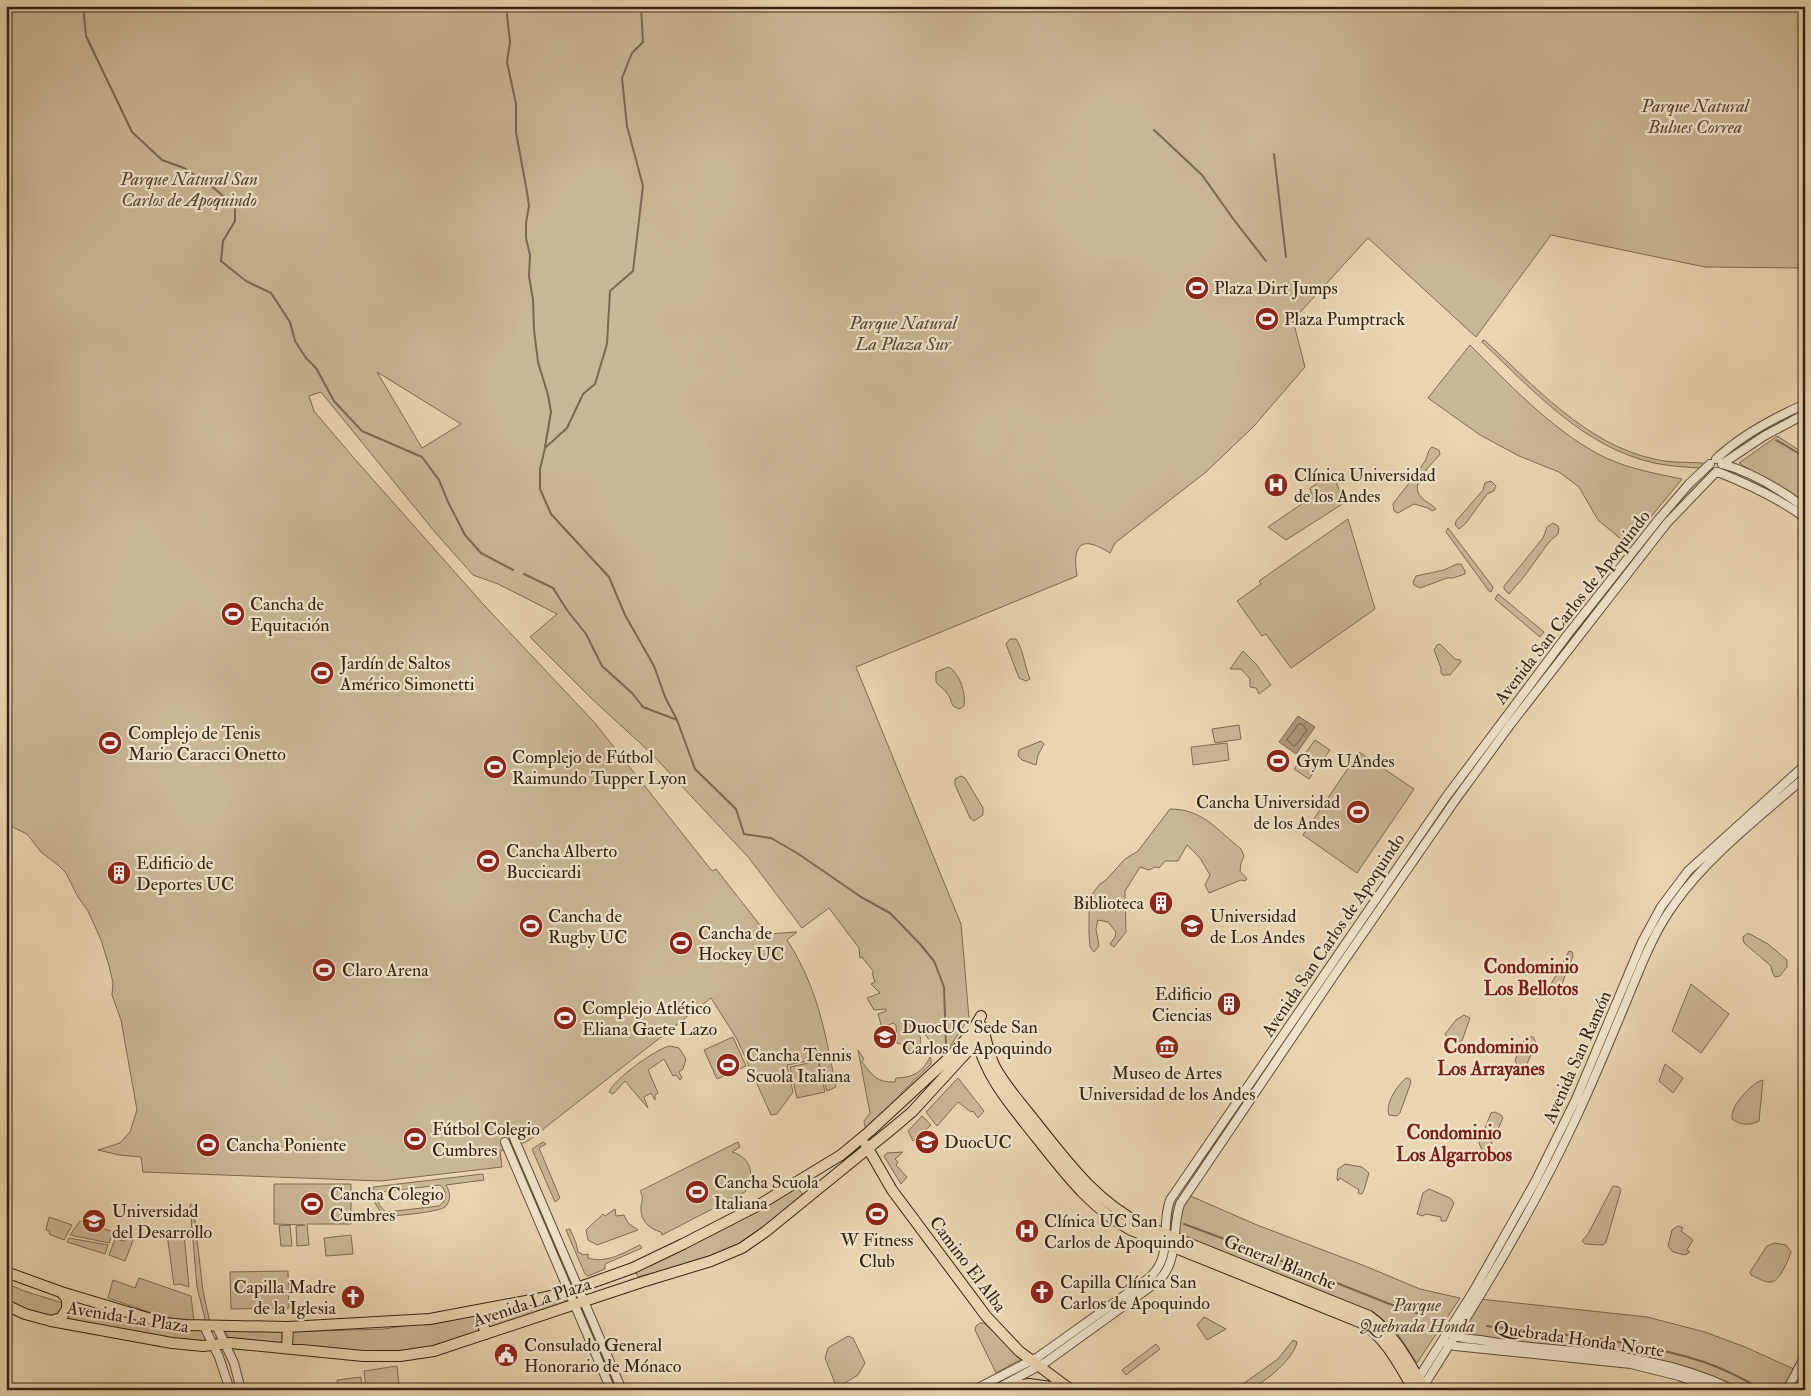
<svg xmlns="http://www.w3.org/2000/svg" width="1811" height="1396" viewBox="0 0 1811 1396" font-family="'IM FELL Double Pica',serif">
  <rect width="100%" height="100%" fill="#e9d5b0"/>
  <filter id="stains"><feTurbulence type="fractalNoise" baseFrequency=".004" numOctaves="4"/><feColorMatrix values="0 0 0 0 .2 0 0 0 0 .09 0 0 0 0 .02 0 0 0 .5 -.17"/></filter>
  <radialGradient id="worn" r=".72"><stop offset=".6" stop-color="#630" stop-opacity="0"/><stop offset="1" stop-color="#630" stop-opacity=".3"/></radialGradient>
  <!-- green -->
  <path fill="#cab795" stroke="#7f6c52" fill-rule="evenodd" d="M6 6H1805V268L1705 267 1551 235 1476 337 1368 238 1293 320 1305 367 1254 426 1206 472 1115 543 1110 553C1100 547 1079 534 1076 556 1075 562 1076 569 1077 576L856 667 961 924 969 1018 943 1057 912 1018 903 1019V1022C915 1027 923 1033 920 1046L917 1045 912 1054 905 1045 897 1043 896 1025 893 1023 882 1028 878 1014 886 1011V1009L874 1010 867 998 880 993 871 984 875 982 872 973 874 972 862 957 860 958 859 948 829 908 802 928 749 858 651 753 592 699 530 637 557 614 498 584 473 575 434 531 321 392 309 396 314 411 353 457 483 604 594 722 712 871 716 869 767 934 797 932 787 940C818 988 825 1032 836 1087L827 1091 818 1059 787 1065 793 1092 777 1114 771 1115 737 1039 711 998 528 1141 500 1151 502 1167 381 1181 143 1172 141 1157 119 1155 98 1150 120 1143 130 1132 137 1110 121 1020 112 995 113 983 109 966 101 940 88 911 78 897 66 873 58 865 41 852 27 834 6 824ZM377 372 461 424 422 448Z
    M1484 340C1534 385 1585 444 1654 459 1670 463 1686 462 1703 463L1704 464 1699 468C1684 467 1669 466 1654 463 1583 447 1533 390 1483 343L1482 341Z
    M1470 345C1509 384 1549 427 1598 454 1624 468 1653 473 1682 479L1628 545 1598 520 1579 487 1559 472 1519 456 1480 435 1428 398Z
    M1805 408V411L1727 459 1724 458 1754 436Z
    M1777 436 1805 454V504L1739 463Z
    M1432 447 1439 450 1440 454C1433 464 1408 483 1421 497 1425 502 1432 504 1436 509L1432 511 1428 508 1414 504 1398 513 1394 511 1393 504C1403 490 1415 477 1425 461 1428 456 1427 451 1432 447Z
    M1333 473 1344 503 1286 540 1268 527 1312 497 1310 488Z
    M1704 475 1706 479 1455 795 1452 793 1653 531 1687 491Z
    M1491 481 1496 486 1494 491 1487 494 1466 523 1459 529 1455 525 1456 521 1483 490 1485 483Z
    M1348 519 1375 609 1291 668 1266 634 1262 636 1237 601 1261 584 1259 581Z
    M1553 523 1558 526 1559 529 1558 534 1549 542 1523 578 1509 594 1504 589V586L1543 538 1547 527Z
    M1448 528 1493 587 1491 592 1489 591 1446 532Z
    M1457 564H1461L1465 571V574L1453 578H1447L1420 588 1414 585 1413 582 1416 576 1444 570Z
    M1498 594 1544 632 1540 637 1495 599Z
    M1010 639H1016C1024 651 1024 665 1030 679L1026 681 1019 678 1006 644Z
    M1440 644 1455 659 1460 660 1461 662 1450 675H1443L1441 673V668L1434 650 1437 645Z
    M1243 651 1256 664 1271 685 1259 694 1256 688 1250 687V679L1241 669H1230Z
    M949 667C960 674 966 693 964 706L959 709 953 706C951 702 950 696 946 692 938 682 935 688 936 672Z
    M1239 725 1241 739 1215 743 1212 729Z
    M1315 740 1330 750 1309 779 1294 769Z
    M1041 741 1044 744 1038 755 1036 765 1022 760 1018 756 1019 750Z
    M1227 743 1229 760 1193 765 1191 747Z
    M1359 752 1414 789 1357 873 1303 835Z
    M961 776 965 778 983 808V815L974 821 970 818 955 785V779Z
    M1170 809C1203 809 1217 830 1241 849L1244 856 1241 863 1240 871 1247 879 1245 881 1241 880 1209 893 1205 885 1210 875 1200 858 1187 845 1178 861H1165L1159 868 1155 867 1149 870 1140 867 1125 891 1126 932 1114 947 1110 944 1115 937 1116 932 1108 922 1098 920 1096 929 1099 946 1094 952 1090 947 1089 934V906L1092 894 1100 884 1106 880 1125 859 1138 851Z
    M1424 836 1426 837 1178 1200 1172 1215 1171 1233H1168L1170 1213 1176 1196Z
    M1748 933 1768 944 1787 960V967L1780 976 1775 977 1772 972 1771 966 1744 943 1743 937Z
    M1569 951 1572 952 1573 956 1560 989 1554 990 1551 987V984Z
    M1691 984 1729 1014 1701 1053 1672 1031Z
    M1464 1015 1470 1018 1462 1041 1460 1042 1447 1037 1445 1034 1456 1020Z
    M733 1037 746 1066 717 1079 704 1050Z
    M1527 1037H1533L1536 1043 1526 1066 1522 1067 1517 1065 1515 1060 1523 1042Z
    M670 1046 679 1048 686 1059 683 1069 679 1072 682 1078 680 1080 676 1075 673 1076 664 1059 648 1070 658 1093 655 1095V1100L651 1093 644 1097 648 1108 625 1081 613 1094 609 1092C614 1079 657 1048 670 1046Z
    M858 1050 864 1059 862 1062C872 1075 877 1083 895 1082L896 1078C912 1078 923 1072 930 1057L931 1059V1064L901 1093V1101L866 1132 864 1121 870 1113Z
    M818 1061 825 1092 797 1098 790 1067Z
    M1665 1064 1683 1078 1673 1093 1659 1081Z
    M958 1078 984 1111 978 1118 973 1111 971 1112 958 1102 937 1126 926 1112Z
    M1406 1078 1410 1079 1411 1082 1400 1113 1397 1116 1389 1115C1385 1103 1397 1086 1406 1078Z
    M1763 1080 1759 1121C1750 1126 1740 1125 1732 1119 1732 1116 1732 1113 1733 1111 1736 1101 1753 1082 1763 1080Z
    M1495 1112 1501 1115 1503 1118 1489 1149 1485 1151 1482 1150 1479 1143 1491 1113Z
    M922 1116 931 1125 913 1141 908 1131Z
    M543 1142 546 1144 539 1148 560 1198 555 1202 532 1149Z
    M738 1142 740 1147 732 1152C751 1157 756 1176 745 1192L662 1235 661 1232C649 1229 640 1220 641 1207 642 1200 644 1198 640 1191Z
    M903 1152 895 1159 898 1162 896 1165 907 1177 901 1184 884 1156 887 1153Z
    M519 1157 620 1390H614L516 1158Z
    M1345 1164 1362 1167 1369 1173 1364 1190 1362 1194 1358 1193 1359 1190 1340 1178 1338 1181 1337 1179 1338 1169Z
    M483 1174 484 1180 446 1185C450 1192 452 1200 445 1207 437 1213 388 1216 375 1218L374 1214 381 1213 375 1203 373 1187ZM440 1185 443 1188C447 1195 446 1201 439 1206L387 1212C378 1207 375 1199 383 1192Z
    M274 1184H351V1224H307L309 1245 297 1246 296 1226 305 1225 274 1224Z
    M1613 1186 1619 1187 1621 1190 1606 1242 1603 1245 1585 1244 1582 1241 1588 1234Z
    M797 1187 804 1196C782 1213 762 1232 738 1245 708 1262 671 1268 638 1277L635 1270Z
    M1429 1189 1450 1198 1454 1203 1446 1221H1441V1217L1426 1214 1423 1216 1417 1214 1423 1193Z
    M1186 1194 1257 1225 1365 1266 1420 1289 1460 1298 1417 1363 1393 1327 1365 1309 1179 1235 1180 1204Z
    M191 1204 193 1205 203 1291 210 1323H206L197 1287 190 1206Z
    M615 1209 616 1216 624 1215 628 1223 638 1230 597 1245 588 1240 586 1230 603 1214 605 1216Z
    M49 1217 72 1225 64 1240 49 1234 50 1231 46 1230Z
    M80 1221 123 1235 122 1238 112 1235 109 1243 70 1235Z
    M290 1225 292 1246H281L279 1226Z
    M1678 1226 1683 1228 1681 1231 1693 1240 1687 1250 1690 1252 1685 1255 1673 1252 1668 1246 1672 1230Z
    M570 1229 576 1243 578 1252 584 1255 588 1254V1258C606 1264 623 1253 640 1245L642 1248 605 1264V1269L588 1276 585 1274 566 1230Z
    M184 1233 189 1287 179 1284 174 1285 167 1234 172 1235Z
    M351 1235 353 1254 326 1256 324 1238Z
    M128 1236 134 1238 125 1261 109 1255 115 1239 125 1241Z
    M69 1238 108 1245 105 1254 67 1242Z
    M1775 1243 1786 1245 1791 1252C1789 1259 1779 1282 1771 1282 1765 1283 1756 1277 1751 1275L1750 1272 1767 1246Z
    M288 1271 289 1308 231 1309 230 1272Z
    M139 1278 191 1296 194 1321C165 1320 136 1307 108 1298L113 1280 135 1288Z
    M6 1283 24 1291 66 1304 56 1317 28 1312 6 1301Z
    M564 1295 568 1306 468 1338 419 1350 362 1353 229 1338 225 1330 282 1332 384 1329 503 1311Z
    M1480 1299 1647 1317 1705 1332 1745 1347 1794 1369 1783 1390H1743L1690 1368 1639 1355 1468 1337 1461 1331Z
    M70 1305 137 1326 140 1319 203 1330 210 1343 179 1341 64 1318Z
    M1204 1317 1226 1329 1207 1340 1197 1325Z
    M980 1323H984L1024 1358 996 1373 975 1330 976 1326Z
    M848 1336 853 1338 865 1363 858 1375 837 1388 825 1358 828 1348Z
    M1293 1340 1297 1342C1295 1358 1259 1390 1242 1390L1240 1386 1278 1359Z
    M1156 1344 1160 1349 1126 1375 1122 1370Z
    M397 1366 399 1384 366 1389 364 1371Z
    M361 1377 362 1390H338L337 1380Z"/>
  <!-- water -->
  <path fill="#ab987a" stroke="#7b6950" d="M1298 716 1315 727 1296 754 1279 742Z"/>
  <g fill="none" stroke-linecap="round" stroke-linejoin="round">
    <!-- shore -->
    <path stroke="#705d45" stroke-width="1" d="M1299 724H1302L1307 730 1296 745 1294 746 1287 740Z"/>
    <!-- stream -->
    <path stroke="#7b6950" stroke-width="2" d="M83 6 86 36 132 132 162 160 184 168 214 188 235 207V221L223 241 221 261 246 281 271 293 290 322 295 341 306 358 316 368 334 401 362 431 422 457 439 480 448 502 465 535 481 553 513 570
      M506 6 510 42 507 62 516 104V132L527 192 529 206 526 223V238L530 255 529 276 533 300 534 330 538 362 548 395 551 412 545 447
      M641 6 643 42 632 53 622 78 627 126 643 186 633 271 610 291 607 344 595 384 583 394 567 428 545 448 540 469V489L551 514 609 577 625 615 654 666 665 697 677 720 695 769 736 809 744 834 771 838 797 853 861 897 890 913 920 944 934 961 944 987 946 1045
      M1154 130 1202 175 1234 220 1266 261
      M1274 154 1286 257
      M1776 440 1805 457
      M524 574 553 588 567 610 586 634 602 666 632 693 643 707 677 720
      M1184 1224 1259 1252 1387 1303 1425 1316
      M1487 1326C1559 1335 1634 1339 1704 1362 1724 1369 1744 1379 1762 1390
      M1796 1390 1805 1370"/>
    <!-- minor casing -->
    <g stroke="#614f38" stroke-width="10">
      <path id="minor" d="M1716 459C1739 437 1776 417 1805 404
        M1722 464 1764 436 1805 414
        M1722 464C1752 472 1781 490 1805 508
        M1718 472C1748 484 1779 498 1805 518
        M514 1138 622 1390
        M505 1142 611 1390
        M216 1325 234 1363 241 1390
        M204 1326 219 1357 230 1390
        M1451 1334C1460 1339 1470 1339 1480 1340 1504 1344 1528 1347 1552 1349 1615 1354 1677 1362 1734 1390
        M1446 1342 1455 1346 1631 1364 1679 1376 1717 1390
        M1416 1382 1473 1292 1535 1182 1576 1099 1642 942 1661 907 1688 871 1805 765
        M1002 1386 1046 1362 1157 1282C1180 1262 1171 1231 1180 1204L1333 977 1454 802 1510 725 1667 523 1716 472
        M974 1390 1038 1357 1149 1278C1174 1256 1160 1228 1170 1200L1446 797 1568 634 1658 520 1689 484 1710 464
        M1421 1390C1477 1302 1532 1213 1576 1118 1594 1080 1610 1040 1627 1000 1641 966 1653 933 1675 903 1709 855 1761 816 1805 777
        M1787 1390 1805 1356"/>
    </g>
    <!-- major casing -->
    <g stroke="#342210" stroke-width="12">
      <path id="major" d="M983 1027C986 1041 989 1055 995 1067 1005 1086 1021 1103 1034 1120 1066 1160 1095 1201 1143 1225L1369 1316C1395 1334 1409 1363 1425 1390
        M976 1037C986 1078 1011 1105 1036 1137 1065 1173 1090 1208 1131 1230L1362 1323C1387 1339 1399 1365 1414 1390
        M866 1145 892 1190 986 1316 1019 1351 1071 1390
        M6 1272 61 1292 141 1316 164 1323 185 1325 288 1327 430 1319 547 1297 577 1288 633 1268 683 1244 759 1205 841 1155 870 1131 950 1057 971 1033 981 1016
        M6 1305 25 1314 51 1321 172 1343 203 1346 230 1343 363 1356H400L434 1351 642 1282 711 1261 742 1248 765 1232 893 1128 912 1112 977 1041 984 1031
        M479 1311 486 1334
        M51 1321 61 1318 67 1309V1299L61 1292
        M287 1348 288 1327
        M998 1388 1029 1384 1066 1389"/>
    </g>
    <!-- minor -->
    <use href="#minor" stroke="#f1e4cc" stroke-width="8"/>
    <!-- major -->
    <use href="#major" stroke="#e9d5b0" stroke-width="10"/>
  </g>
  <!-- icons -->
  <defs>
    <g id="stadium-disc" transform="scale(1.25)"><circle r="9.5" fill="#8f2418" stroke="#f1e4cc"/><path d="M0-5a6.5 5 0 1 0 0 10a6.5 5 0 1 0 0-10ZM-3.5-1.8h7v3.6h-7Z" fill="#fff"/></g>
    <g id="hospital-disc" transform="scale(1.25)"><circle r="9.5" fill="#8f2418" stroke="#f1e4cc"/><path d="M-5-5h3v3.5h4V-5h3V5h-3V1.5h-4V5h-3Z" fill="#fff"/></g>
    <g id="building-disc" transform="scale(1.25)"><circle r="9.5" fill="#8f2418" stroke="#f1e4cc"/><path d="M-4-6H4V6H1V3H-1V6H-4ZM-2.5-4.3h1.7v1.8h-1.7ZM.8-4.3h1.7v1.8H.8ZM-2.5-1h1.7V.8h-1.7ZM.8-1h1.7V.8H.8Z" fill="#fff"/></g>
    <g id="university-disc" transform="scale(1.25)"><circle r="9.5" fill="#8f2418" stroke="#f1e4cc"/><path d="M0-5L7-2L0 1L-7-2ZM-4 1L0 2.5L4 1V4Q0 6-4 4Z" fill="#fff"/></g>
    <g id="museum-disc" transform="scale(1.25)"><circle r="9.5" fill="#8f2418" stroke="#f1e4cc"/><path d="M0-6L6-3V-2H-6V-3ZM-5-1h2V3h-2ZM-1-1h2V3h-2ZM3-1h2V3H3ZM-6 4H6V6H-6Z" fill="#fff"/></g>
    <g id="church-disc" transform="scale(1.25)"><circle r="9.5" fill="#8f2418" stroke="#f1e4cc"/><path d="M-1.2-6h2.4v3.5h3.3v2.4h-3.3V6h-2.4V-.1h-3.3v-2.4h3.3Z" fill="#fff"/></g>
    <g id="civic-disc" transform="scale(1.25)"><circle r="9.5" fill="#8f2418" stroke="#f1e4cc"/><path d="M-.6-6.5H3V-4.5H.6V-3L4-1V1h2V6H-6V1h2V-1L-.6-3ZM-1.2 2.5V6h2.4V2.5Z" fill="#fff"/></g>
  </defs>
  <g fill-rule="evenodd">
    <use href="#stadium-disc" x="1197" y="288"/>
    <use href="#stadium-disc" x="1267" y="319"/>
    <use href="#hospital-disc" x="1276" y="485"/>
    <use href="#stadium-disc" x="233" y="614"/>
    <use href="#stadium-disc" x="322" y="673"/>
    <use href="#stadium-disc" x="110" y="743"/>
    <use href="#stadium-disc" x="1278" y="761"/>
    <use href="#stadium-disc" x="495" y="767"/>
    <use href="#stadium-disc" x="1358" y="812"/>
    <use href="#stadium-disc" x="488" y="861"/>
    <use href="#building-disc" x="119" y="873"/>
    <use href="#building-disc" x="1161" y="903"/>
    <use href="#stadium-disc" x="531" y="926"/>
    <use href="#university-disc" x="1192" y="926"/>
    <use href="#stadium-disc" x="681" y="943"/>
    <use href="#stadium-disc" x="324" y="970"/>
    <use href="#building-disc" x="1229" y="1004"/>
    <use href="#stadium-disc" x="565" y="1018"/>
    <use href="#university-disc" x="885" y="1037"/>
    <use href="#museum-disc" x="1167" y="1047"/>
    <use href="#stadium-disc" x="728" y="1065"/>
    <use href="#stadium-disc" x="415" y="1139"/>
    <use href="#university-disc" x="927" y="1142"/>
    <use href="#stadium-disc" x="208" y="1145"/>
    <use href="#stadium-disc" x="697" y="1192"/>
    <use href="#stadium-disc" x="312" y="1204"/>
    <use href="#stadium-disc" x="877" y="1214"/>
    <use href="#university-disc" x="94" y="1221"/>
    <use href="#hospital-disc" x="1027" y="1231"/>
    <use href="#church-disc" x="1042" y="1292"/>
    <use href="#church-disc" x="353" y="1297"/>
    <use href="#civic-disc" x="506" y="1355"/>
  </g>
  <g text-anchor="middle" stroke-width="4.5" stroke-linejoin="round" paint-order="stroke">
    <!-- park labels -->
    <g font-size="18" font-style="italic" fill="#5a4731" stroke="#f1e4cc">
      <text x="1695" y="112">Parque Natural<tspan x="1695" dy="21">Bulnes Correa</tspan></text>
      <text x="189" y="185">Parque Natural San<tspan x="189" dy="21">Carlos de Apoquindo</tspan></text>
      <text x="903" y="329">Parque Natural<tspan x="903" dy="21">La Plaza Sur</tspan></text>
      <text x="1417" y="1311">Parque<tspan x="1417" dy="21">Quebrada Honda</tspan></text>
    </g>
    <!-- poi labels -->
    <g font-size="18" fill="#342210" stroke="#f1e4cc" text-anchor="start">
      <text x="1214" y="294">Plaza Dirt Jumps</text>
      <text x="1284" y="325">Plaza Pumptrack</text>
      <text x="1294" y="481">Clínica Universidad<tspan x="1294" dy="21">de los Andes</tspan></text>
      <text x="250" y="610">Cancha de<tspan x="250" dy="21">Equitación</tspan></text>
      <text x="340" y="669">Jardín de Saltos<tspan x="340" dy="21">Américo Simonetti</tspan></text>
      <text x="128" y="739">Complejo de Tenis<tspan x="128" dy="21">Mario Caracci Onetto</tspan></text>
      <text x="512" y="763">Complejo de Fútbol<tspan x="512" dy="21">Raimundo Tupper Lyon</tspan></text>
      <text x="1296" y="767">Gym UAndes</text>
      <text x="1340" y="808" text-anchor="end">Cancha Universidad<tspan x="1340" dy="21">de los Andes</tspan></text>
      <text x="506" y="857">Cancha Alberto<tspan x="506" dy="21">Buccicardi</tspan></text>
      <text x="136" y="869">Edificio de<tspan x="136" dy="21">Deportes UC</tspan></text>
      <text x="1144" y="909" text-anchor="end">Biblioteca</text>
      <text x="548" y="922">Cancha de<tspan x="548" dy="21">Rugby UC</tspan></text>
      <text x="1210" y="922">Universidad<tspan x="1210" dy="21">de Los Andes</tspan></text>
      <text x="698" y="939">Cancha de<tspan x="698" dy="21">Hockey UC</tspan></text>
      <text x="342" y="976">Claro Arena</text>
      <text x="1212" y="1000" text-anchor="end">Edificio<tspan x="1212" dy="21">Ciencias</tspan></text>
      <text x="582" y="1014">Complejo Atlético<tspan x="582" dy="21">Eliana Gaete Lazo</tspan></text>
      <text x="902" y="1033">DuocUC Sede San<tspan x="902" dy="21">Carlos de Apoquindo</tspan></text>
      <text x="746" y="1061">Cancha Tennis<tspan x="746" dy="21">Scuola Italiana</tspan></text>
      <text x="1167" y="1079" text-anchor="middle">Museo de Artes<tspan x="1167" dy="21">Universidad de los Andes</tspan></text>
      <text x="432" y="1135">Fútbol Colegio<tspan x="432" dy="21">Cumbres</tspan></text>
      <text x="944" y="1148">DuocUC</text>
      <text x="226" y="1151">Cancha Poniente</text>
      <text x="714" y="1188">Cancha Scuola<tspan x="714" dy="21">Italiana</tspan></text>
      <text x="330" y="1200">Cancha Colegio<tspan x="330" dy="21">Cumbres</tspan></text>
      <text x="112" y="1217">Universidad<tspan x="112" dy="21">del Desarrollo</tspan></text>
      <text x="1044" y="1227">Clínica UC San<tspan x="1044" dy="21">Carlos de Apoquindo</tspan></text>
      <text x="877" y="1246" text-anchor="middle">W Fitness<tspan x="877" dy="21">Club</tspan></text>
      <text x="1060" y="1288">Capilla Clínica San<tspan x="1060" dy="21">Carlos de Apoquindo</tspan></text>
      <text x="336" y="1293" text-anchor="end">Capilla Madre<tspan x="336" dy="21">de la Iglesia</tspan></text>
      <text x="524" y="1351">Consulado General<tspan x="524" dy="21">Honorario de Mónaco</tspan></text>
    </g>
    <!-- street labels -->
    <g font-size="18" fill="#342210" stroke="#f1e4cc">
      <text transform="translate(1572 607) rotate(-52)" y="6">Avenida San Carlos de Apoquindo</text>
      <text transform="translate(1333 935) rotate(-56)" y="6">Avenida San Carlos de Apoquindo</text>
      <text transform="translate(1577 1057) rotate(-66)" y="6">Avenida San Ramón</text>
      <text transform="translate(1280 1262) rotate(22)" y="6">General Blanche</text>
      <text transform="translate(968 1264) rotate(53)" y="6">Camino El Alba</text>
      <text transform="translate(532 1302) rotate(-18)" y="6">Avenida La Plaza</text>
      <text transform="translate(128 1317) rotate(9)" y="6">Avenida La Plaza</text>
      <text transform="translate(1579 1339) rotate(8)" y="6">Quebrada Honda Norte</text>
    </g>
    <!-- neighbourhood labels -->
    <g font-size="19" font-weight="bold" fill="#7a1f14" stroke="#f1e4cc">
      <text x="1531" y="973">Condominio<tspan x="1531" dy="22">Los Bellotos</tspan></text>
      <text x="1491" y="1053">Condominio<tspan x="1491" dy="22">Los Arrayanes</tspan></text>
      <text x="1454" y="1139">Condominio<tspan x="1454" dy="22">Los Algarrobos</tspan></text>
    </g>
  </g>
  <!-- margin -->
  <rect width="1811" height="1396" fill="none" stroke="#e9d5b0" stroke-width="25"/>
  <rect x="8" y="8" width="1796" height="1381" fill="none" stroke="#342210" stroke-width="2.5"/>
  <rect x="12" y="12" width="1786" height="1371" fill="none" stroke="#342210"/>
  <rect width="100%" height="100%" filter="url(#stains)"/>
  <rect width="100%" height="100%" fill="url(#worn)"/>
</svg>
